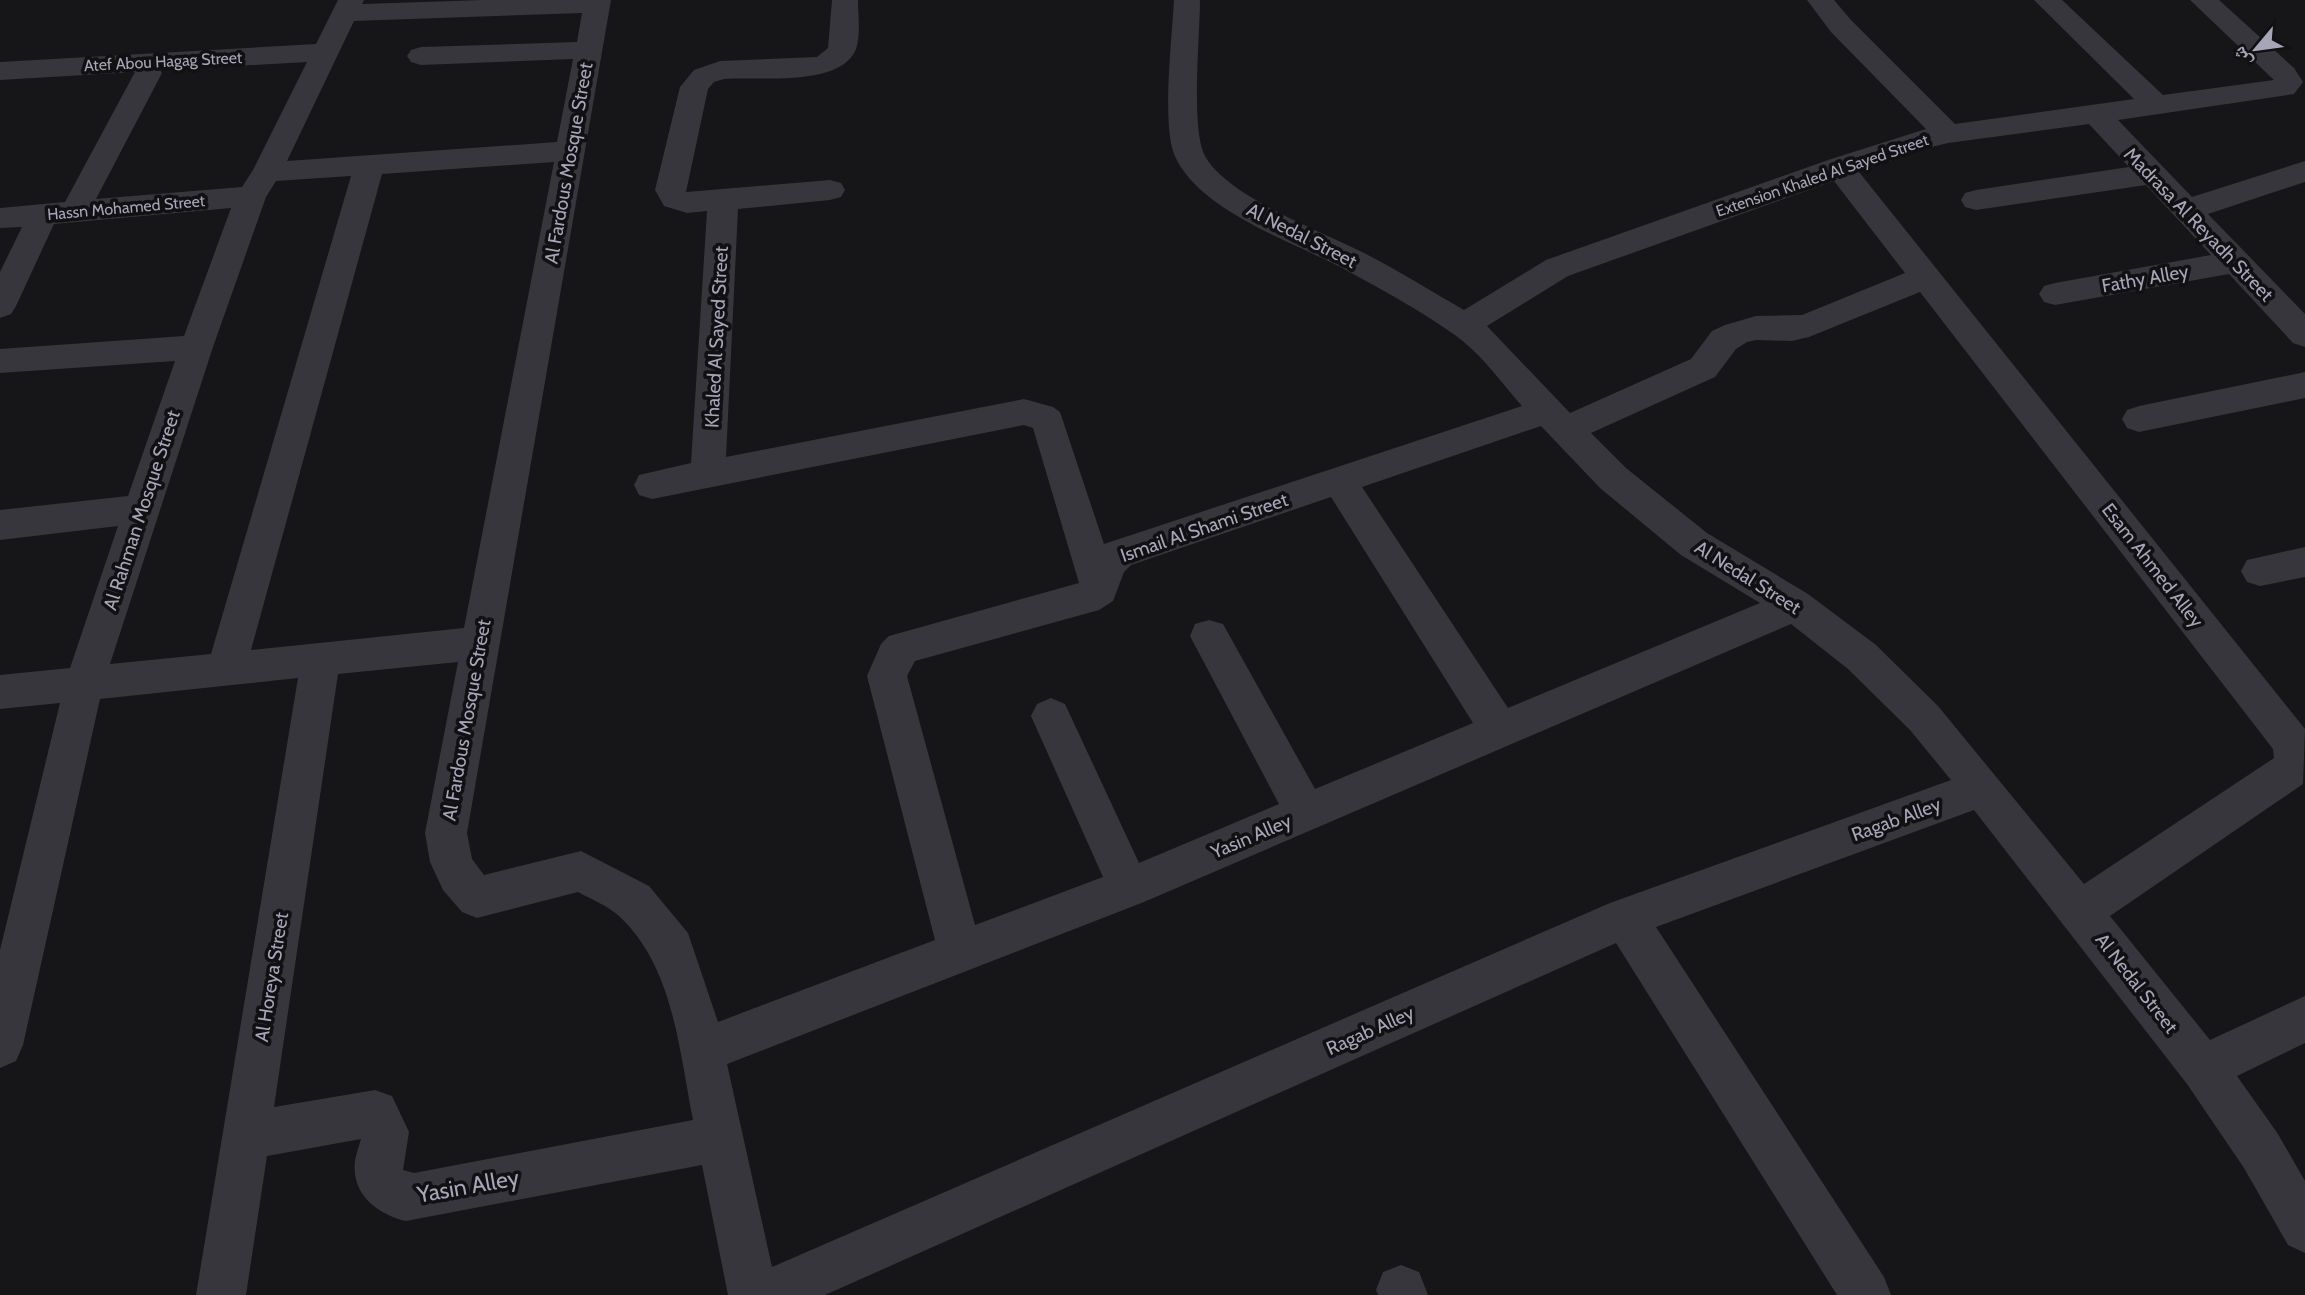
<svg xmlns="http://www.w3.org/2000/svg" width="2305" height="1295" viewBox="0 0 2305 1295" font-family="Cabin,'Noto Naskh Arabic',sans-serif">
  <rect width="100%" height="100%" fill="#161517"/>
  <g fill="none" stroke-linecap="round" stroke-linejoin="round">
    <!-- minor -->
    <path fill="#37363d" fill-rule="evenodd" d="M338 0H364L362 4 483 0H611L467 833 472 859 484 875 581 851 649 886 688 933 718 1022 935 940 867 676 881 644 889 636 1079 583 1033 428 1024 425 652 499 639 495 634 485 639 475 691 463 707 211 687 213 664 206 655 190 680 87 694 70 720 61 817 57 828 48 832 0H858C858 15 861 34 856 49 841 88 757 76 724 79L714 82 708 89 686 192 830 180 841 183 845 190 841 197 830 200 738 209 726 457 1024 399 1053 407 1060 412 1104 544 1522 406C1500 381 1480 352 1452 333 1418 309 1379 288 1342 268 1291 241 1197 210 1174 154 1162 123 1172 37 1174 0H1200C1200 36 1191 126 1204 154 1224 196 1324 232 1366 254 1399 271 1431 291 1464 310L1546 260 1828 160 1926 129 1831 32 1807 0H1834L1851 20 1955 124 2134 99 2034 0H2062L2163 95 2274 80 2190 0H2219L2294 68 2303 82 2294 94 2118 120 2192 197 2305 161V182L2208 214 2305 314V347L2293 343 2229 274 2055 305 2044 302 2039 294 2044 286 2055 283 2211 255 2146 185 1976 210 1965 207 1961 200 1965 193 1976 190 2129 167 2089 124 1948 143 1923 149 1859 172 2305 729 2303 784 2110 916 2210 1040 2305 996V1043L2237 1076 2278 1134 2305 1181V1253L2288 1245 2244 1168 2187 1084 1974 810 1656 927 1884 1277 1891 1295H1837L1616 943 825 1295H728L702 1165 406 1221C377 1214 351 1194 355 1161 356 1154 359 1146 361 1139L267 1156 246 1295H196L298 678 100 699 23 1045 16 1061 0 1068V950L60 703 0 709V675L70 668 118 526 0 540V510L128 496 175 361 0 373V349L184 336 231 208 54 224 16 306 11 314 0 318V272L22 227 0 228V208L65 202 135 72 0 80V62L316 44ZM582 13 577 42 421 47 411 50 407 56 411 62 421 65 573 59 557 142 287 161 354 21ZM307 62 253 170 242 187 96 199 162 73 160 70ZM554 162 464 628 251 650 382 174ZM351 176 211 654 110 664 213 347 266 197 276 181ZM1834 181 1905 273 1802 315 1756 316 1725 325 1712 331 1691 359 1570 413 1487 326 1568 276ZM1920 292 2273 749 2274 758 2084 884 1938 706 1876 645 1808 594 1707 533 1626 468 1591 433 1715 377 1736 349 1747 342 1756 340 1792 341 1809 337ZM1541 426 1600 488 1681 555 1760 603 1508 708 1362 487ZM1331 497 1473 723 1315 789 1223 624 1209 620 1195 624 1190 636 1279 804 1139 863 1065 704 1051 698 1037 704 1031 716 1103 877 975 925 907 676 915 661 1099 610 1113 601 1124 572 1131 565ZM1791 624 1848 669 1910 730 1951 780 1610 903 772 1267 727 1064 1144 902ZM458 662 425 833 430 862 443 890 462 912 477 918 578 892C591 899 608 906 619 916 674 967 679 1051 693 1120L414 1173 403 1170 409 1132 392 1096 375 1090 274 1107 338 674Z
      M2305 372V398L2139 432 2127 428 2122 419 2127 410 2139 406Z
      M2305 547V577L2260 586 2247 582 2241 571 2247 560Z
      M1401 1265 1419 1272 1428 1295H1378L1376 1290 1383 1272Z"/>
  </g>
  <g text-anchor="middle" stroke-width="7" stroke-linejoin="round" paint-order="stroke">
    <!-- far-street labels -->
    <g font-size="16" fill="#a7a6b8" stroke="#111012">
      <text transform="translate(163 61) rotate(-3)" y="6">Atef Abou Hagag Street</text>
      <text transform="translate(1822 175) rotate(-19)" y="6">Extension Khaled Al Sayed Street</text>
      <text transform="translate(126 207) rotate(-5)" y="6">Hassn Mohamed Street</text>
    </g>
    <!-- street labels -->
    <g font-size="19" fill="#a7a6b8" stroke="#111012">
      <text transform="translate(568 163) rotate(-80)" y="7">Al Fardous Mosque Street</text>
      <text transform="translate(2199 224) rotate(46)" y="7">Madrasa Al Reyadh Street</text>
      <text transform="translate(1302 235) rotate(27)" y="7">Al Nedal Street</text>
      <text transform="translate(2145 278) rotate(-10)" y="7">Fathy Alley</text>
      <text transform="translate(716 337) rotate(-87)" y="7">Khaled Al Sayed Street</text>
      <text transform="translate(141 510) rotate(-72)" y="7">Al Rahman Mosque Street</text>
      <text transform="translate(1204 527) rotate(-19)" y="7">Ismail Al Shami Street</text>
      <text transform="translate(2153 565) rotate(52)" y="7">Esam Ahmed Alley</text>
      <text transform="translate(1748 577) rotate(32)" y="7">Al Nedal Street</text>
      <text transform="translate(466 720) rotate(-80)" y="7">Al Fardous Mosque Street</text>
      <text transform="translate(1896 819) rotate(-20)" y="7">Ragab Alley</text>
      <text transform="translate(1251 836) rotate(-23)" y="7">Yasin Alley</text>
      <text transform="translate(271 977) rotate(-81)" y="7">Al Horeya Street</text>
      <text transform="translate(2137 983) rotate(52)" y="7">Al Nedal Street</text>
      <text transform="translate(1370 1030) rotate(-24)" y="7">Ragab Alley</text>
    </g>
    <!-- near-street labels -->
    <g font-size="23" fill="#a7a6b8" stroke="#111012">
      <text transform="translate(468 1186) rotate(-10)" y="8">Yasin Alley</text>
    </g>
  </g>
  <!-- north arrow -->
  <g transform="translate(2256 49) rotate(241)" stroke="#111012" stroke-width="5" paint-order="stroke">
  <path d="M0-5L12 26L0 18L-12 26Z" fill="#a7a6b8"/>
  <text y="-10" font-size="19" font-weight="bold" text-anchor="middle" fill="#a7a6b8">ش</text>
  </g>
</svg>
